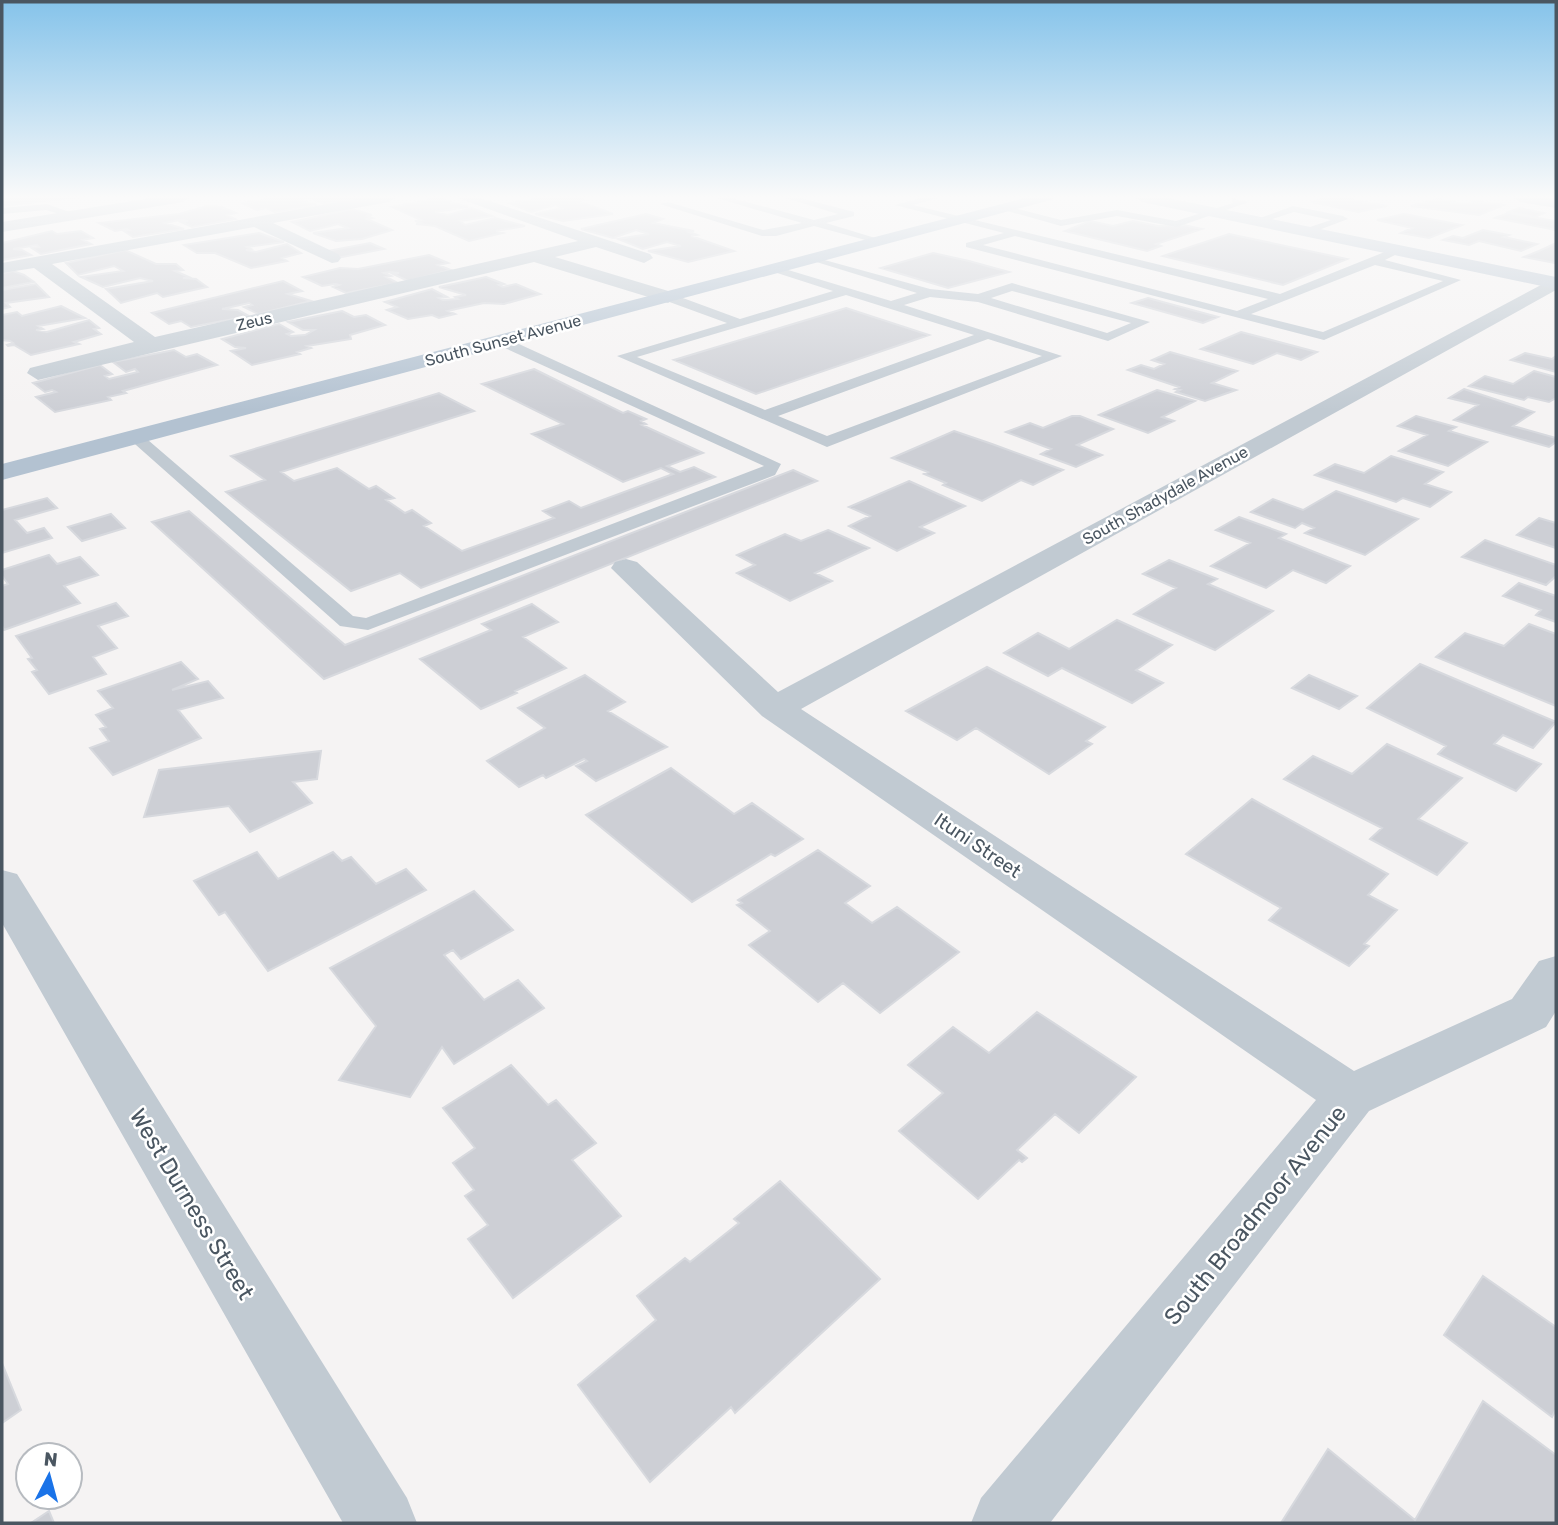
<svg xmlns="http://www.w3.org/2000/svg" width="1558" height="1525" viewBox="0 0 1558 1525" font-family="Rubik,sans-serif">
  <rect width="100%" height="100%" fill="#f5f3f3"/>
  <!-- building -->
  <path fill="#cdcfd5" stroke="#d7d9de" stroke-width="2" d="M2 197H80L2 206Z
    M281 197H359L324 204 313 199 318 198 316 197 297 200 317 205 275 212 266 208 257 210 242 203Z
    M531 197H581L578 198 584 200 579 201 613 214 563 221 535 214 563 208 555 205 531 212 509 203 537 199Z
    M1327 197H1338L1387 206 1358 212 1312 202Z
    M438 198 468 207 435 212 448 215 472 208 492 216 460 221 465 225 495 218 525 226 496 231 503 233 469 241 435 226 416 224 421 223 415 221 421 220 392 207Z
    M1437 199 1466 204 1475 201 1504 205 1479 215 1411 206Z
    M207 206 222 207 236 213 227 215 235 219 192 227 181 222 188 221 179 220 165 223 184 229 133 237 124 231 129 230 127 229 115 231 99 223 179 214Z
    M1519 208 1544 213 1535 217 1509 212Z
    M352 209 372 215 366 216 372 218 367 219 392 230 362 239 336 241 313 233 348 228 338 224 310 231 292 222Z
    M1508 213 1556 221V230L1495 218Z
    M646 214 663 219 653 223 694 231 689 232 697 235 691 236 734 251 688 262 648 251 681 246 667 242 643 249 618 239 649 234 636 230 613 238 581 229Z
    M1404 214 1462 225 1429 238 1401 233 1412 228 1377 220Z
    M1090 221 1113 226 1133 221 1158 226 1184 225 1202 229 1156 244 1161 246 1147 251 1065 231Z
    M1483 230 1509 235 1504 237 1537 244 1521 251 1479 241 1469 245 1443 240 1453 236 1463 238Z
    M52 231 57 234 81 231 93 238 83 240 91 244 41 254 32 248 39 247 37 245 13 249 22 250 31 255 2 260V243Z
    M259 233 284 242 247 247 251 249 246 250 256 252 287 244 301 253 282 258 287 261 251 268 215 253H197L184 245Z
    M1229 234 1347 259 1283 285 1163 256Z
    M370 243 384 249 337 258 322 252Z
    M1556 243 1555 263 1524 257 1539 251Z
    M125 250 156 264H176L183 270 175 271 189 277 183 278 196 279 207 287 163 297 157 293 121 303 106 289 153 281 140 278 103 287 81 277 123 271 114 266 78 275 66 263Z
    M933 253 969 261 1009 272 948 288 881 268Z
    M429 255 448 263 438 265 451 270 408 281 393 274 399 273 390 272 384 273 391 276 386 277 398 283 346 293 333 287 339 285 335 284 322 286 303 277 340 268 358 269Z
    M13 271 24 275 34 282 2 288V273Z
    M486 277 504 284 499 285 503 287 516 284 540 294 504 304 484 303 456 309 448 311 455 314 439 318 432 315 408 319 387 310 397 307 385 302 432 289 447 297 439 298 443 300 458 299 455 297 466 295 439 287Z
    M283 281 302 291 288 294 311 301 258 314 244 307 252 305 249 303 222 309 238 310 249 316 191 327 181 321 169 324 152 313Z
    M36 284 49 297 6 303 10 307 2 309V290Z
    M1148 298 1218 317 1203 323 1132 303Z
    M61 306 85 318 38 326 43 329 36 330 47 332 89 320 99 328 94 329 101 334 74 342 79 344 31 355 14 345 8 346 7 345 13 343 10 341 2 340V315L17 312 22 316Z
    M846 308 929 335 756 394 674 360Z
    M342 311 354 317 366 315 385 325 350 335 351 339 307 346 311 348 297 352 300 354 252 365 231 351 246 348 235 347 222 339 279 324 293 332 287 334 291 336 305 335 314 330H303L288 322Z
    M1241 332 1317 352 1301 360 1277 353 1253 364 1201 349Z
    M174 350 186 357 197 354 217 365 123 391 126 393 108 397 111 400 55 412 36 397 56 392 52 390 45 392 33 383 100 365 112 374 105 376 109 379 138 372 135 369 126 372 113 362Z
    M1170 352 1237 371 1212 383 1236 390 1205 401 1176 392 1180 390 1175 389 1179 387 1128 370 1141 365 1154 369 1164 364 1152 360Z
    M1525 353 1552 359 1556 356V372L1511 360Z
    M534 369 623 413 628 411 646 419 641 421 646 424 642 425 703 453 667 466 680 472 694 467 715 477 421 588 400 573 351 591 226 492 265 480 231 456 439 393 474 411 281 472 294 481 337 468 369 489 376 486 394 498 386 500 405 513 412 510 431 523 424 526 462 551 554 518 543 511 569 501 581 508 673 474 661 468 623 482 532 434 563 424 482 384Z
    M1534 371 1556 377V398L1549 402 1528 397 1524 400 1469 386 1485 376 1513 384Z
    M1464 389 1534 412 1513 426 1556 438V442L1549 447 1454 420 1478 405 1449 398Z
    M1157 390 1195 401 1162 417 1174 421 1148 433 1099 415Z
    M1072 416H1080L1113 429 1077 445 1102 455 1076 467 1041 454 1051 449 1006 432 1030 423 1043 428Z
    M1416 416 1456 427 1449 431 1487 442 1448 466 1399 451 1427 435 1398 426Z
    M954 431 992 444 1063 470 1033 485 1021 480 982 501 943 485 946 483 924 474 928 472 892 458Z
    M1391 456 1443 472 1425 484 1451 492 1430 507 1403 498 1396 502 1315 475 1335 464 1364 473Z
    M793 470 817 481 324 679 152 522 189 511 345 645Z
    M909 481 965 506 920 527 934 533 897 551 849 526 870 516 849 507Z
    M1336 491 1418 519 1365 555 1305 533 1314 528 1302 523 1295 528 1251 512 1273 499 1303 510Z
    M47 498 57 508 15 520 27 533 44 528 52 538 2 553V510Z
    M111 514 125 528 82 541 68 527Z
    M1239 517 1286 534 1279 538 1350 566 1326 583 1293 570 1266 588 1211 566 1250 543 1216 530Z
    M1539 518 1556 523V548L1517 535Z
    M828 530 869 548 815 573 832 581 790 601 737 573 755 565 737 555 785 534 801 541Z
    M1485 540 1556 565V576L1546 585 1462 557Z
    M49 555 57 564 80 557 98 575 64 586 80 603 4 630 2 626V586L8 584 2 576V570Z
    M1169 560 1217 579 1208 584 1273 611 1215 650 1134 614 1176 588 1143 574Z
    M1519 583 1556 596V622L1536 615 1541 610 1503 596Z
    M116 603 128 616 98 626 117 648 93 657 106 674 49 694 32 672 37 670 28 659 32 658 16 636Z
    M532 604 558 622 523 637 566 668 515 691 517 693 481 709 420 659 491 630 482 624Z
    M1117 620 1172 645 1136 670 1163 683 1132 703 1062 668 1048 676 1004 653 1038 633 1069 649Z
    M1529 624 1556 634V706L1436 657 1465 633 1504 646Z
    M181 662 198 679 172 690 208 681 223 698 178 710 201 738 113 775 90 748 109 741 100 729 106 727 96 715 113 708 98 691Z
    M1420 664 1556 722 1533 748 1503 735 1494 744 1541 764 1516 791 1438 754 1446 746 1367 708Z
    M987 667 1105 727 1086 741 1092 744 1049 774 976 728 957 740 906 711Z
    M585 675 625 702 608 711 667 747 596 781 576 766 587 761 584 759 546 778 543 775 519 787 487 761 545 728 518 708Z
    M1309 675 1357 696 1339 709 1292 688Z
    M1387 744 1462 778 1418 819 1467 843 1437 875 1370 839 1382 828 1284 779 1313 756 1352 774Z
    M321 751 317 779 293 782 312 803 250 832 229 806 144 817 159 770Z
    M671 768 734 814 752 803 803 839 775 856 771 854 692 902 586 815Z
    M1252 799 1388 874 1368 895 1397 910 1364 944 1369 946 1349 966 1269 920 1281 908 1186 854Z
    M818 850 870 886 845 903 872 923 897 907 959 952 880 1013 843 983 818 1002 749 945 770 931 737 905 742 903 738 900Z
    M257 852 278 879 333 852 342 861 351 857 376 884 406 869 426 890 268 971 225 912 219 915 194 881Z
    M474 891 513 930 461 959 453 950 444 955 484 1000 518 980 544 1008 454 1064 442 1047 410 1097 339 1080 376 1026 330 968Z
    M1037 1012 1136 1077 1079 1133 1055 1114 1017 1150 1027 1158 1022 1162 1019 1160 978 1199 899 1131 943 1093 908 1065 953 1027 989 1053Z
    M511 1065 548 1105 556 1100 596 1143 572 1160 621 1216 513 1298 468 1239 488 1225 465 1196 474 1190 453 1163 475 1148 443 1108Z
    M780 1181 880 1279 735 1413 731 1407 650 1482 578 1385 656 1320 637 1296 685 1258 690 1262 739 1223 734 1219Z
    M1483 1276 1556 1327V1409L1552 1417 1444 1335Z
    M2 1363 21 1410 2 1423Z
    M1483 1401 1556 1455V1523H1281L1328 1449 1415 1520Z
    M49 1511 54 1523H31Z"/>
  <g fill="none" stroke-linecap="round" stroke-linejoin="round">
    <!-- lane -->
    <path fill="#c1cad2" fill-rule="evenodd" d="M713 197H728L814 220 838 214 782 197H797L854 212V216L826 223 885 241 880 244 814 226 776 236H762L660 204 668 202 763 230 802 223Z
      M924 197H941L913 205 1280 294 1397 247 1402 250 1401 252 1385 260 1461 280 1324 340 966 247V243L1004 233 895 205ZM1015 236 1268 299 1237 311 983 245ZM1375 265 1443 281 1323 332 1251 314Z
      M1231 198 1249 202 1177 227 1117 216 1061 226 997 208 1002 205 1061 220 1117 210 1176 221 1233 203Z
      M47 204 78 215 73 218 46 210 2 214V208Z
      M1293 206 1343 216 1348 219 1308 234 1303 231 1304 229 1331 220 1294 212 1257 224 1252 221Z
      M810 256 930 289 978 294 1012 283 1150 322 1108 341 978 302 930 297 904 305 1062 356 827 447 617 356 727 323 664 300V294H672L740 319 833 291 771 271 769 269 775 266 891 301 917 293 810 260ZM1012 291 1131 323 1107 333 991 298ZM846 295 974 335 765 410 637 357ZM988 339 1042 356 827 436 778 416Z
      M496 338H506L781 464 775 475 368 630 340 626 127 437 129 434H141L353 616 366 618 764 466 496 344Z"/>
    <!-- street -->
    <path fill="#c1cad2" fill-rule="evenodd" d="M157 197H191L183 202 2 232V222Z
      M366 197H397L389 202 273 223 338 254 341 258 338 262 332 263 254 227 52 264 155 337 578 241 455 197H477L650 254 653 258 644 263 596 247 555 257 675 293 678 297 668 303 534 262 38 380 27 373 30 368 134 342 34 268 2 273V263Z
      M1512 197 1556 198V208L1520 202Z
      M1556 277V290L801 709 1354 1071 1512 999 1539 961 1556 956V1011L1546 1027 1369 1111 1050 1523H971L981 1498 1316 1100 762 716 611 568 615 562 626 559 637 562 778 692Z
      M2 870 17 874 407 1498 417 1523H343L2 923Z"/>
    <!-- secondary -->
    <path fill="#c1cbd6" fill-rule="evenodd" d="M1134 197H1163L1556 277V289L1142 202Z"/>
    <!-- primary -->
    <path fill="#b3c2d1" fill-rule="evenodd" d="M1029 197H1054L1051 200 2 480V464Z"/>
  </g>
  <!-- sky -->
  <linearGradient id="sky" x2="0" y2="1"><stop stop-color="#85c3ea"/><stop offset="0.48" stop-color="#fafafa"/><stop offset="1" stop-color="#fafafa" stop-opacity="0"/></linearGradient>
  <rect width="1558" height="410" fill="url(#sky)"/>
  <g text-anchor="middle" stroke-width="5" stroke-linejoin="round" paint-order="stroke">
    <!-- far-street labels -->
    <g font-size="16" fill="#4a5661" stroke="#fff">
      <text transform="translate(254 321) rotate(-13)" y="6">Zeus</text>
      <text transform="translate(503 340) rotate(-15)" y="6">South Sunset Avenue</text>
      <text transform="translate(1165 495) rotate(-29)" y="6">South Shadydale Avenue</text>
    </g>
    <!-- street labels -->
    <g font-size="19" fill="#4a5661" stroke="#fff">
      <text transform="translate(978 845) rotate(34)" y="7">Ituni Street</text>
    </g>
    <!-- near-street labels -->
    <g font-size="23" fill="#4a5661" stroke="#fff">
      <text transform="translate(192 1204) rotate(59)" y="8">West Durness Street</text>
      <text transform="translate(1255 1215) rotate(-51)" y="8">South Broadmoor Avenue</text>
    </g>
  </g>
  <!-- border -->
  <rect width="1558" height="1525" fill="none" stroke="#4a5661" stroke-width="7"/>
  <!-- north arrow -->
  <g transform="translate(49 1476) rotate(6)"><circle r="33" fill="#ffffff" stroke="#b7bbc0" stroke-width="2"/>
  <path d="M0-5L12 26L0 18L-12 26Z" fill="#1a73e8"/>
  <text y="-10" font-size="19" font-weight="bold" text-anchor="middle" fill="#4a5661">N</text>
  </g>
</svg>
